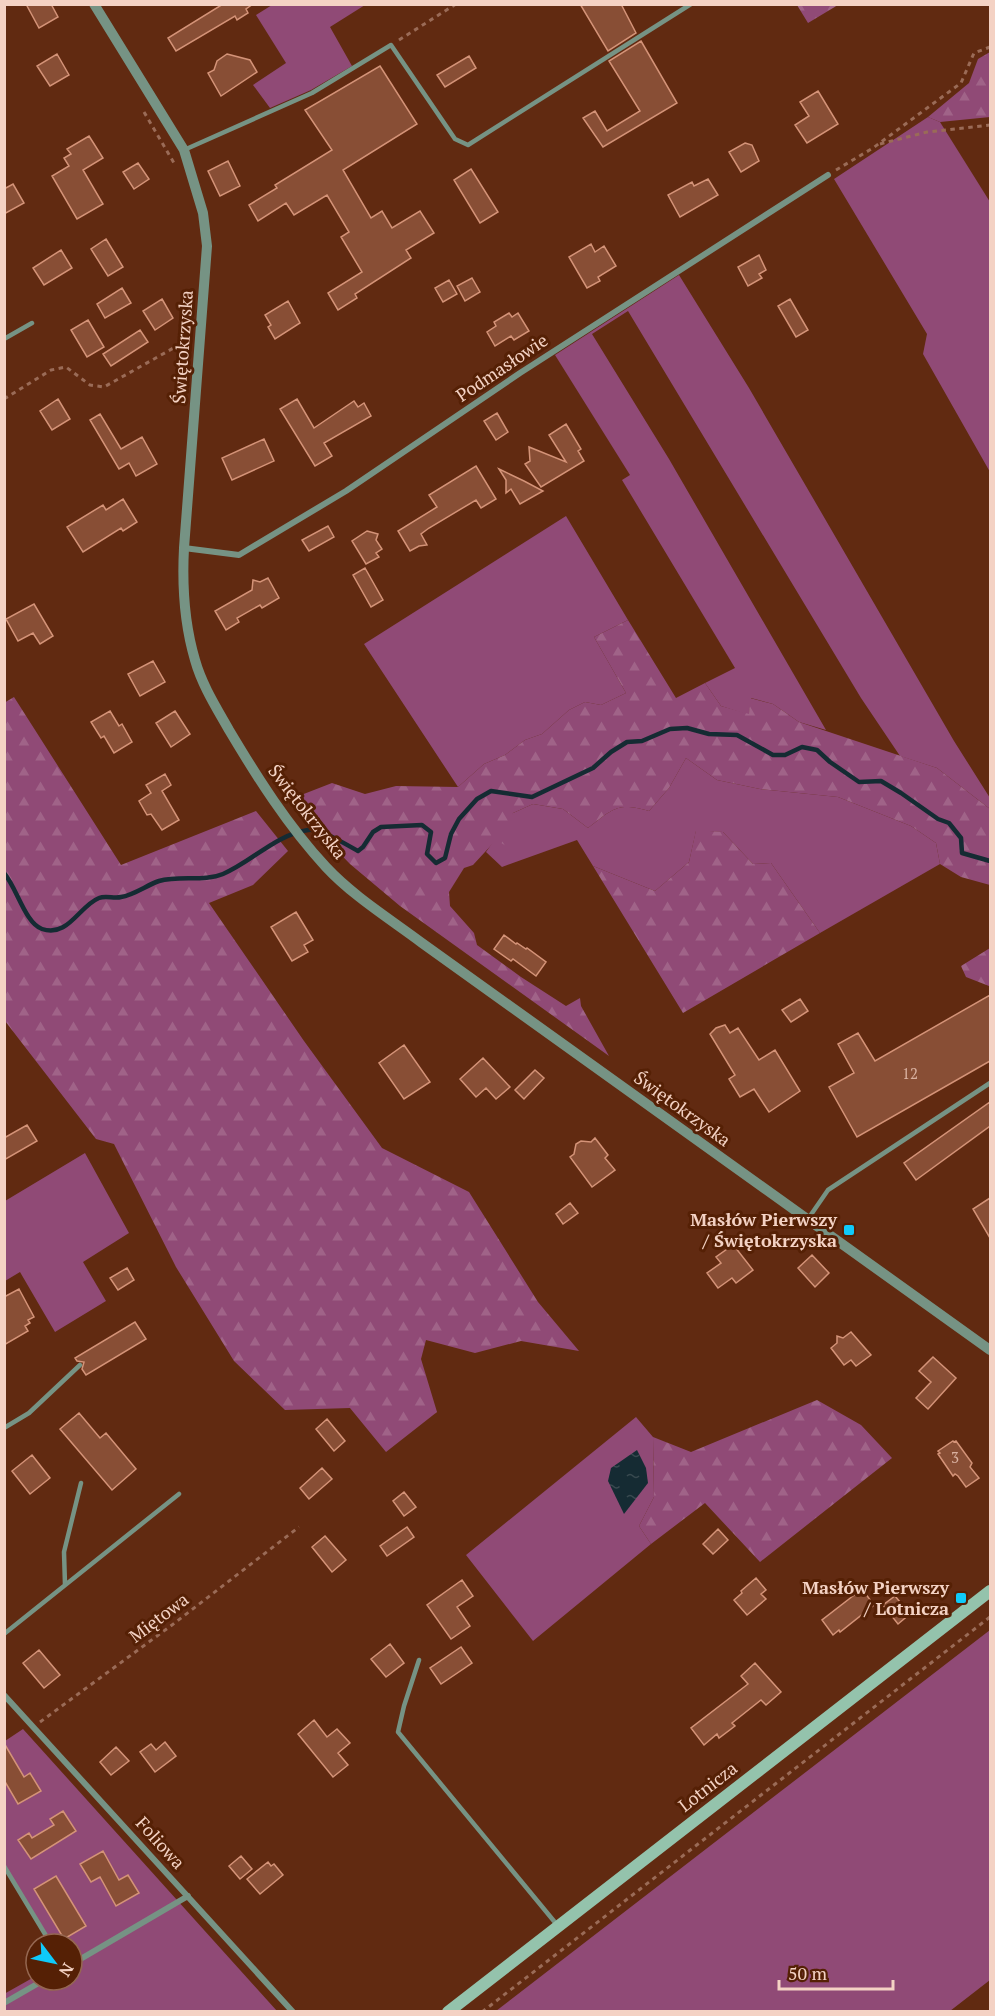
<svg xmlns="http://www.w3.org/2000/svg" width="995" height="2016" viewBox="0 0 995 2016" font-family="'PT Serif',serif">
  <defs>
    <pattern id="forest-firs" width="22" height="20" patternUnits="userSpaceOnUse" patternTransform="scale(1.5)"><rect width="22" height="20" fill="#904a76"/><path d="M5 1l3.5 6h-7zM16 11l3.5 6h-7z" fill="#a06388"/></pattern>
    <pattern id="water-ripples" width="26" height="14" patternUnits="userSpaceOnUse" patternTransform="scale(1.5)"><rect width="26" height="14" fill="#152b33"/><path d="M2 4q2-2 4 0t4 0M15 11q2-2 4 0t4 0" fill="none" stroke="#38494f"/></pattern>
  </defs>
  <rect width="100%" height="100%" fill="#612a11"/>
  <!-- green -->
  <path fill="#904a76" d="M272 5H365L330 27 352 66 311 90 270 108 253 85 286 63 256 15Z
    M928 117 940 122 990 202V472L923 354 927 334 834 179Z
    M679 275 749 388 954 741 990 798V809L937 768 900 756 861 698 628 311 592 334 669 459 826 730 799 722 773 704 751 698 749 715 721 706 705 683 735 668 622 480 630 475 555 355Z
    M566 516 628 620 594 637 626 693 601 705 585 702 569 710 542 734 525 740 505 755 484 764 458 787 364 644Z
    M686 758 717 780 760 789 838 797 911 826 936 843 940 864 820 933 771 863 753 864 723 832 696 831 689 862 655 891 593 866 577 840 502 867 486 852 513 813 533 804 563 809 588 828C613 809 617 802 649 811L669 788Z
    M85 1153 129 1233 83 1262 106 1301 55 1332 20 1272 5 1281V1201Z
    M636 1417 653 1437 654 1497 639 1526 651 1544 533 1641 466 1555Z
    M990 1630V1980L950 2011H496Z
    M23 1729 277 2011H5L4 1994 36 1976V1980H72V1944H51L5 1866V1741Z"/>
  <!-- forest -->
  <path fill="url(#forest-firs)" d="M797 5H838L808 23Z
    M990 52V117L940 122 928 117 969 83 978 59Z
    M628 620 676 698 705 683 721 706 749 714 750 698 773 704 799 722 937 768 990 809V885L961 877 940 864 936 843 911 826 838 797 760 789 717 780 686 758 669 788 649 811C617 802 613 809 588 828L563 809 533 804 513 813 508 847 496 840 473 865 464 868 449 892 450 906 474 933 477 945 521 977 566 1006 580 998 581 1006 609 1056 400 906 350 864 322 835 296 797 332 783 365 794 396 786 458 787 484 764 505 755 525 740 542 734 569 710 585 702 601 705 626 693 594 637Z
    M14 697 121 865 256 811 288 851 253 885 209 903 304 1041 382 1148 469 1192 538 1302 579 1351 521 1341 475 1353 426 1340 421 1359 437 1412 386 1452 350 1408 285 1410 234 1361 176 1267 114 1144 96 1139 5 1021 4 703Z
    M696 830 723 832 753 864 771 863 820 933 683 1013 593 866 655 891 689 862Z
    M990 948V985L989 986 966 977 961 966Z
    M817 1400 861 1425 892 1458 760 1562 705 1503 651 1544 639 1526 654 1497 653 1437 691 1452Z"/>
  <!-- water -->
  <path fill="url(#water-ripples)" d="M637 1450 646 1468 648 1483 624 1514 608 1481 611 1468Z"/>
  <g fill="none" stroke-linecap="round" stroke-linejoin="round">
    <!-- stream -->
    <path stroke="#152b33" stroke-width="4.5" d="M4 873C17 888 25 923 42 929 68 938 79 906 99 898 106 895 114 899 121 897 134 895 147 885 159 881 179 875 204 882 223 874 253 861 275 835 308 830 320 828 347 845 358 851L363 847 373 832 381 827 422 825 431 832 427 854 436 863 445 858 451 834 459 819 477 799 491 791 532 797 593 768 611 752 627 742 642 741 670 729 687 728 709 734 737 735 773 755H785L802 747 817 750 830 762 859 782 881 781 901 793 938 819 949 823 961 838 962 853 990 861"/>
  </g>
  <!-- building -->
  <path fill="#884e35" stroke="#d49378" stroke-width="1.5" d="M26 4H51L58 17 39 28Z
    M223 4H253L246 9 248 13 237 20 235 16 176 51 168 38Z
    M580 4H621L636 33 608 51Z
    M641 41 677 103 603 147 583 118 595 111 607 131 640 111 609 61Z
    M57 54 69 75 50 86 37 66Z
    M227 54 250 60 257 72 221 96 208 73 214 70 217 61Z
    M469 56 476 68 445 87 437 75Z
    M380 66 417 124 343 170 371 218 382 211 392 228 420 211 434 233 406 250 411 258 355 294 357 298 338 310 328 293 362 272 341 237 349 232 327 195 294 215 286 203 258 221 249 205 277 188 275 185 332 150 305 110Z
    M818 91 838 124 807 143 795 125 809 116 800 102Z
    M89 136 103 158 83 170 103 204 77 219 52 176 69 166 64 158 71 154 67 149Z
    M745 143 752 145 759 161 741 172 729 152Z
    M228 161 240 186 220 196 208 171Z
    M138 163 149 179 134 189 123 172Z
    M471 169 498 212 480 223 454 180Z
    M708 179 718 195 680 217 668 195 692 182 694 186Z
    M13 184 24 203 4 214V189Z
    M106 239 123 267 108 276 91 249Z
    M591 244 595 252 604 246 616 266 598 277 600 281 587 288 569 257Z
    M61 250 72 268 44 285 33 268Z
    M759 255 766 270 759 274 762 278 748 286 738 267Z
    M472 278 480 292 465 301 457 286Z
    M449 280 457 294 443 302 435 288Z
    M122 288 131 303 105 318 97 304Z
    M162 299 173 318 155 330 143 311Z
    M790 299 808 330 796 337 778 306Z
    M288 301 300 323 275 339 268 327 271 325 265 315Z
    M509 313 512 317 518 313 529 331 514 340 511 336 495 346 487 332 496 326 494 322Z
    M88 320 104 347 87 357 71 330Z
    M140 330 148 342 111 366 103 354Z
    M58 399 70 419 52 430 40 411Z
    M297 399 314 428 354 401 358 407 364 403 371 416 324 443 332 456 315 466 280 409Z
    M497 413 508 432 496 440 484 421Z
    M100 414 121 449 142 437 157 464 136 476 129 463 119 469 90 420Z
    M566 424 581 449 578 451 584 461 541 487 525 464 530 461 529 447 566 462 549 435Z
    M264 439 274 461 232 480 222 458Z
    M476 466 496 499 481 508 476 500 429 528 421 534 427 545 419 546 410 551 398 531 437 507 429 495Z
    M499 469 524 481 543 491 520 504 511 489 506 493V480Z
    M123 499 137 522 123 531 121 528 83 552 67 527 103 505 106 510Z
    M328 526 334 537 309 551 302 540Z
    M367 531 378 534 376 540 382 549 376 553 379 557 366 564 352 541Z
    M365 568 383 600 371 607 353 575Z
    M268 578 279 598 262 608 260 605 237 618 239 622 226 630 215 611 252 590 253 580 260 582Z
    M34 604 53 636 40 644 33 633 18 641 6 619Z
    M153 661 165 682 140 696 128 674Z
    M110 711 119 726 122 724 132 742 114 753 104 736 101 738 91 722Z
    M175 711 190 734 171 747 156 723Z
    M165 774 171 785 162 791 179 820 162 830 151 814 147 815 139 801 151 793 146 785Z
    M296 912 313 940 304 945 308 952 292 961 271 927Z
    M504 935 516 944 517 943 526 949 527 948 546 962 536 976 513 959 511 961 494 949Z
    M990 995V1061L857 1137 829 1087 854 1073 838 1044 858 1033 875 1061Z
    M800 999 808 1011 791 1022 782 1010Z
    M725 1025 730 1033 738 1028 759 1060 775 1050 800 1091 769 1112 754 1089 740 1097 729 1079 735 1075 710 1034 716 1028Z
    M404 1045 430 1082 404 1099 379 1063Z
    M483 1058 510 1087 496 1099 486 1088 476 1097 460 1079Z
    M535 1070 544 1078 524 1099 515 1090Z
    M990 1102V1126L916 1180 904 1163Z
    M27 1125 37 1141 4 1160V1138Z
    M595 1138 608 1155 605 1158 615 1170 592 1187 570 1157 574 1154 576 1144 581 1141 591 1142Z
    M990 1198V1238L973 1209Z
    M570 1203 578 1213 563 1224 556 1214Z
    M730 1247H735L753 1270 736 1283 732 1278 718 1288 707 1273 721 1263 716 1257Z
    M812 1255 829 1273 815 1287 798 1268Z
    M127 1268 134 1280 118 1290 110 1278Z
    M19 1289 34 1317 28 1320 30 1323 25 1326 28 1331 4 1345V1297Z
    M135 1322 146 1339 86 1375 82 1369 84 1362 77 1361 75 1358Z
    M851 1332 871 1355 856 1366 851 1360 844 1365 831 1348 837 1343V1336L843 1338Z
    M933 1357 956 1378 928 1409 916 1398 931 1382 919 1371Z
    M79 1413 100 1438 106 1433 136 1469 112 1490 60 1429Z
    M327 1419 345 1441 334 1451 316 1429Z
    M953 1441 954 1442 956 1441 972 1463 970 1467 979 1478 966 1487 958 1476 955 1474 953 1476 938 1454 940 1453 938 1451Z
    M32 1455 50 1478 30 1494 12 1471Z
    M322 1468 332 1479 309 1499 300 1488Z
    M404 1492 416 1507 404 1516 393 1501Z
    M407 1527 414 1537 387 1556 380 1546Z
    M718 1529 728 1540 713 1554 703 1544Z
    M325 1536 346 1560 332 1572 312 1547Z
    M756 1578 766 1590 761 1594 766 1599 747 1615 734 1600 742 1593 741 1591Z
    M462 1580 473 1596 457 1607 470 1626 451 1639 427 1605Z
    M862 1589 874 1605 840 1632 839 1630 833 1635 822 1620Z
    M895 1596 910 1614 898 1624 883 1605Z
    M390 1644 404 1663 386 1677 371 1659Z
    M461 1647 472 1663 441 1684 430 1668Z
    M39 1650 60 1675 44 1688 23 1663Z
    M755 1663 781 1692 766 1705 761 1700 732 1723 735 1726 719 1738 717 1734 704 1745 691 1728 748 1684 741 1676Z
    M314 1720 327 1737 337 1729 350 1743 338 1753 348 1765 333 1777 298 1734Z
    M165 1742 176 1756 155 1772 140 1752 151 1744 156 1750Z
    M4 1743 24 1777 30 1773 41 1791 18 1804 4 1780Z
    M116 1747 129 1761 111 1775 100 1762Z
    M63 1811 76 1831 31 1859 18 1840 29 1833 32 1838 54 1825 50 1819Z
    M103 1851 119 1880 128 1875 139 1893 116 1906 100 1877 91 1882 80 1864Z
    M241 1856 252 1869 240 1879 229 1866Z
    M268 1862 271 1866 274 1864 283 1875 260 1894 247 1879Z
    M56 1876 86 1926 64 1939 34 1889Z"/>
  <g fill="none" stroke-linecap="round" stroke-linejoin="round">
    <!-- path -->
    <path stroke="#9a6b57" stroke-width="3" stroke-dasharray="4.5 4.5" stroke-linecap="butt" d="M399 40 456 4
      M144 112 174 163
      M880 144 927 132 990 125
      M836 170 873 148 961 83 974 53 990 47
      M4 399 51 370 66 367 90 385 104 387 186 341
      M40 1722 172 1625 299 1527
      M482 2012 990 1617"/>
    <!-- service -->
    <path stroke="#769384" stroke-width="4.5" d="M184 150 312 93 391 45 455 139 468 145 691 4
      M4 339 32 323
      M808 1219 828 1190 990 1083
      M4 1428 29 1413 80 1365
      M65 1585 64 1552 81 1483
      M4 1634 179 1494
      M419 1660 404 1706 398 1732 558 1926
      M4 1866 51 1944"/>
    <!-- minor -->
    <path stroke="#769384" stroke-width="6" d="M184 548 239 555 346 491 520 373 828 175
      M4 1695 293 2012
      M72 1964 188 1896
      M4 2003 44 1980"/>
    <!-- tertiary -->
    <path stroke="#769384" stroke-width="10" d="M94 4 184 150 203 213 207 246 184 548C182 586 184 623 195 660 202 685 216 707 229 730 257 777 288 826 326 867 353 896 390 919 422 943L990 1350"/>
    <!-- secondary -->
    <path stroke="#94c3ac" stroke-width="12" d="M448 2012 990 1591"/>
  </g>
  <!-- markers -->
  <g fill="#0fcafa" stroke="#552005" stroke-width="2">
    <rect x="843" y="1224" width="12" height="12" rx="3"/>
    <rect x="955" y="1592" width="12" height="12" rx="3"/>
  </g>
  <g text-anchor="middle" stroke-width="6" stroke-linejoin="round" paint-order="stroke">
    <!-- number labels -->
    <g font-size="15" fill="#d9b1a0">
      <text x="910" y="1079">12</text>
      <text x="955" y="1463">3</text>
    </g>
    <!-- street labels -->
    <g font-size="18" fill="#f4d2c4" stroke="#552005">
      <text transform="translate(183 347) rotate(-86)" y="6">Świętokrzyska</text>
      <text transform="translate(502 368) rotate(-34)" y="6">Podmasłowie</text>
      <text transform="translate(307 812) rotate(52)" y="6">Świętokrzyska</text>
      <text transform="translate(682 1109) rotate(36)" y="6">Świętokrzyska</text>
      <text transform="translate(159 1618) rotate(-37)" y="6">Miętowa</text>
      <text transform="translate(708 1787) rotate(-38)" y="6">Lotnicza</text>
      <text transform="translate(160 1843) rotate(48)" y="6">Foliowa</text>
    </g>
    <!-- poi labels -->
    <g font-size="18" font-weight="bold" fill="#f4d2c4" stroke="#552005" text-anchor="end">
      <text x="837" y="1226">Masłów Pierwszy<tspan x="837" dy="21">/ Świętokrzyska</tspan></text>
      <text x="949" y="1594">Masłów Pierwszy<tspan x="949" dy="21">/ Lotnicza</tspan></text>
    </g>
  </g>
  <!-- border -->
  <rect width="995" height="2016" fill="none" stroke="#f4d2c4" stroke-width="12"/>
  <!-- north arrow -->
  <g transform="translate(54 1962) rotate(122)"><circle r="28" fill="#552005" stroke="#956751" stroke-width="1.5"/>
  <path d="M0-4.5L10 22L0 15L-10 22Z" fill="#0fcafa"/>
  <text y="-9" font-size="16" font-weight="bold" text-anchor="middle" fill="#f4d2c4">N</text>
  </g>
  <!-- scale -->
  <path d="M779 1980v9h114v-9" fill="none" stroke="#f4d2c4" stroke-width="3"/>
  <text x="788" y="1980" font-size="18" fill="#f4d2c4" stroke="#552005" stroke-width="4.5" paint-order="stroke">50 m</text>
</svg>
